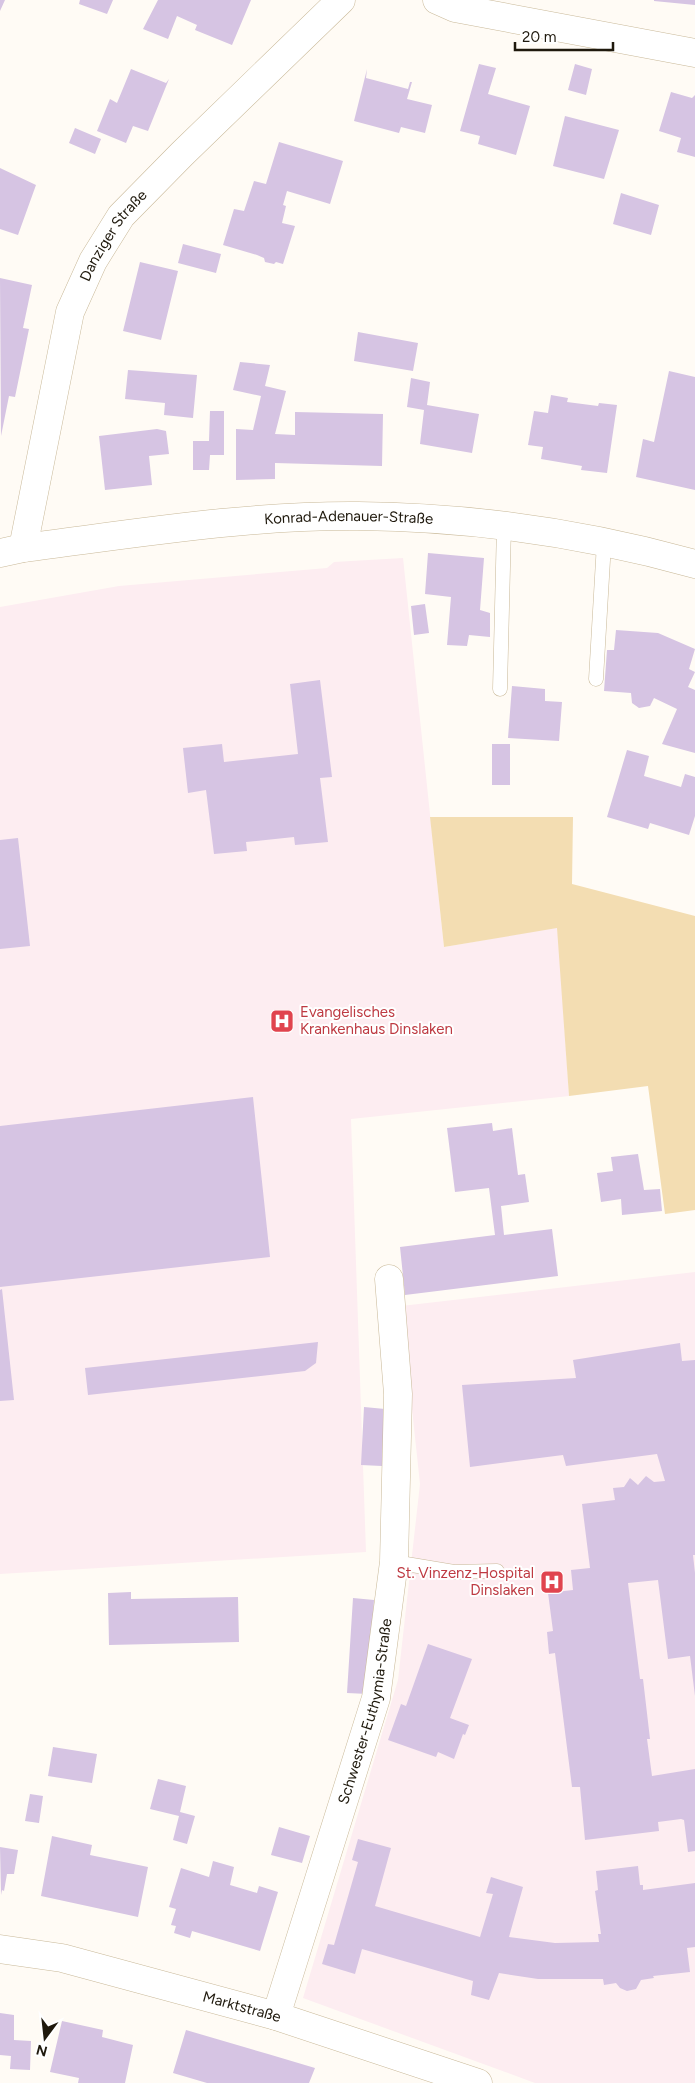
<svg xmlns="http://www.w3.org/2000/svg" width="695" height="2083" viewBox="0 0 695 2083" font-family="Figtree,sans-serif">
  <rect width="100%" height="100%" fill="#fffbf5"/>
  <!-- medical -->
  <path fill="#fdedf1" d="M403 558 444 947 558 927 569 1096 351 1119 366 1552 0 1574V607L119 586 327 568 334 562Z
    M695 1272V2083H535L303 1998 398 1680 420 1484 401 1306Z"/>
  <!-- green -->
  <path fill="#f3ddb2" d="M430 817H573L572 884 695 916V1210L665 1214 648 1086 569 1096 557 928 444 947Z"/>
  <!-- building -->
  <path fill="#d6c4e3" d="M0 0H5L0 11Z
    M80 0H113L107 14 79 4Z
    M158 0H251L232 45 195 30 197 25 177 16 168 39 143 29Z
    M654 0H695V5L654 1Z
    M479 64 496 68 488 94 530 106 516 155 478 144 480 136 460 131Z
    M575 64 592 69 586 95 568 90Z
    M131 69 166 83 169 79 148 131 133 126 126 143 97 131 110 99 117 103Z
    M367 69 366 78 408 89 410 82H412L407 99 432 105 425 133 401 127 399 133 354 121Z
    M671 92 692 98 695 95V157L677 152 681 138 659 131Z
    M565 116 619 130 604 179 553 166Z
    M75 128 101 139 95 154 69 143Z
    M279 142 343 161 330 204 287 191 283 205 286 206 282 223 295 226 283 264 276 262 274 264 265 262 264 258 257 255 223 245 234 209 244 211 254 181 266 184Z
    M0 168 36 185 18 235 0 229Z
    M621 193 659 205 651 235 613 224Z
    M183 244 221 254 216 273 178 263Z
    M140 262 178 271 161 340 123 331Z
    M0 278 32 285 23 328 29 329 15 397 9 396 1 436Z
    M358 332 418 343 413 371 354 361Z
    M240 362 270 365 265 386 286 391 275 434 295 435V412L383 414 382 466 275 463V479L236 480V429L253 430 261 396 233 390Z
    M128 370 197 375 193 418 164 415 165 403 125 399Z
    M669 371 695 377V490L636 477 643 439 654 442Z
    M411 378 430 382 427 405 479 414 472 453 420 444 424 410 407 407Z
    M551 395 568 398 567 402 598 406 599 403 617 405 607 473 581 470 582 466 541 459 543 447 528 445 534 411 548 413Z
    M210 411H224V455H210L209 470H193V441H209Z
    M157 429 166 431 169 454 149 456 152 485 105 490 99 436Z
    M428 553 484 558 480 610 490 613V637L469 635 467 646 447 645 451 597 425 594Z
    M425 604 429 633 414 635 411 606Z
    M616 630 658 633 695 649 689 669 695 672 688 687 695 690V753L662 744 677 709 654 698 650 706 639 708 632 703 631 693 604 691 607 650H614Z
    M320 680 332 777 320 778 328 842 295 845 294 837 246 842 247 851 214 854 206 790 188 793 183 748 222 744 224 762 298 754 290 684Z
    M512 686 545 689V701L562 702 559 741 508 738Z
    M492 744H510V785H492Z
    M627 750 649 756 644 776 681 787 685 774 695 777V816L689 835 650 823 648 829 607 817Z
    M18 838 30 946 0 949V840Z
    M253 1097 270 1257 0 1287V1126Z
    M492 1123 493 1131 512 1128 518 1175 525 1174 529 1202 501 1206 504 1235 552 1229 558 1276 405 1295 400 1247 495 1235 489 1188 455 1192 447 1128Z
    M638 1154 644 1190 660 1189 662 1211 622 1215 621 1199 601 1202 597 1173 613 1171 611 1157Z
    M2 1289 14 1400 0 1401V1290Z
    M318 1342 316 1363 305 1371 88 1395 85 1368Z
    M680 1343 682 1361 695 1360V1555H693L695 1573V1696L690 1656 668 1659 658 1580 628 1583 640 1679H643L650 1739H647L652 1776 695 1769V1851L688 1852 684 1820 681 1819 658 1822 659 1831 585 1840 580 1787H572L555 1653 549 1654 547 1632 553 1631 548 1593 573 1590 571 1570 590 1568 582 1504 615 1500 613 1488 624 1487 630 1478 638 1485 646 1476 654 1482 665 1481 657 1454 566 1466 563 1455 470 1467 462 1385 576 1378 573 1360Z
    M364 1407 385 1409 382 1466 361 1465Z
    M131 1592V1599L238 1597 239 1642 109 1645 108 1593Z
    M353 1598 374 1600 368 1694 347 1693Z
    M428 1644 472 1659 450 1718 469 1725 465 1735 463 1734 454 1759 438 1752 436 1757 388 1740 401 1704 406 1706Z
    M53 1747 97 1754 92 1783 48 1776Z
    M158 1779 186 1786 180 1812 195 1816 187 1844 173 1840 179 1816 150 1809Z
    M30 1794 43 1796 39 1823 25 1821Z
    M279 1827 310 1836 302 1863 271 1855Z
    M52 1836 92 1845 90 1855 148 1867 138 1917 41 1896Z
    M358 1839 391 1848 375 1906 480 1937 493 1894 486 1893 491 1877 523 1887 509 1937 555 1943 599 1942 598 1934H601L595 1891 598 1890 596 1871 638 1866 640 1885H643V1890L695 1883V1947L687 1948 690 1972 653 1976 654 1978 641 1980 636 1989 627 1991 620 1988 616 1983 604 1985 603 1979H538L499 1973 489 2000 471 1995 473 1981 362 1949 355 1974 322 1964 328 1944 334 1945 358 1862 352 1860Z
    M0 1847 18 1850 14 1874H7L4 1891 2 1890 1 1895Z
    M213 1861 234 1867 230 1885 257 1893 259 1886 278 1892 260 1951 192 1931 190 1938 174 1933 176 1926 171 1925 176 1909 169 1907 181 1868 209 1877Z
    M0 2013 14 2015V2040L31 2041 30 2070 10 2069 11 2056 0 2055Z
    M62 2021 103 2030 102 2037 133 2045 125 2083H78L79 2078 50 2072Z
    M186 2030 268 2054 315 2068 309 2083H207L173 2073Z"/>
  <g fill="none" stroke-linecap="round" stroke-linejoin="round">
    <!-- lane casing -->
    <g stroke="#c9b999" stroke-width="15">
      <path id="lane" d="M596 679 604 543
        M500 689 504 526
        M394 1562 454 1572 497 1571"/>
    </g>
    <!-- street casing -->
    <g stroke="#c9b999" stroke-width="29">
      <g id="street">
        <path d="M437 0 455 8 695 53"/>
        <path id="s1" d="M23 548 70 312 93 261 121 216 182 154 341 0"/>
        <path id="s2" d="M0 553 23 548C133 534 247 515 358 516 471 517 587 534 695 564"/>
        <path id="s3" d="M0 1949 62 1958 276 2016 478 2083"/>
        <path id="s4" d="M276 2016 376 1698 394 1562 398 1394 389 1279"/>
      </g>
    </g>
    <!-- lane -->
    <use href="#lane" stroke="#fff" stroke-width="14"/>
    <!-- street -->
    <use href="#street" stroke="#fff" stroke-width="28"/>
  </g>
  <!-- icons -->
  <defs>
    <g id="hospital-square" transform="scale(1.25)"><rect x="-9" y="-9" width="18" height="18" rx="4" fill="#e0444e" stroke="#fff"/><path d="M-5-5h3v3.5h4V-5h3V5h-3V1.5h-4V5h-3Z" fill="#fff"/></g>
  </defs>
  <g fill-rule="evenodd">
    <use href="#hospital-square" x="282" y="1021"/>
    <use href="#hospital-square" x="552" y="1582"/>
  </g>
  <g text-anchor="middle" stroke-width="4" stroke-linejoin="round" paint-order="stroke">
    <!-- street labels -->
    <g font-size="15" fill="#1f190d" stroke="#fff">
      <text dy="5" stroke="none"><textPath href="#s1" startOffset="329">Danziger Straße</textPath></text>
      <text dy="5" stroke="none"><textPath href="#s2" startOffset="351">Konrad-Adenauer-Straße</textPath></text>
      <text dy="5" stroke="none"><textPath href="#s4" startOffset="318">Schwester-Euthymia-Straße</textPath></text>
      <text dy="5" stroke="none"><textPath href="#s3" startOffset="249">Marktstraße</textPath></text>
    </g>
    <!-- health labels -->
    <g font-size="15" fill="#be3a42" stroke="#fff" text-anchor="start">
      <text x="300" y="1017">Evangelisches<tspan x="300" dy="17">Krankenhaus Dinslaken</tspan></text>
      <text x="534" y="1578" text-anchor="end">St. Vinzenz-Hospital<tspan x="534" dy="17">Dinslaken</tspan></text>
    </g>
  </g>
  <!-- north arrow -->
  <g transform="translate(45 2038) rotate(195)" stroke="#ffffff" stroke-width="4" paint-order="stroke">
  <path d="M0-4L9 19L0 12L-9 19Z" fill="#1f190d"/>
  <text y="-8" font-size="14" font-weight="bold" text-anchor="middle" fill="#1f190d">N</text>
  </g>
  <!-- scale -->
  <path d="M515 42v8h98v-8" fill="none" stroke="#1f190d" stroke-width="2.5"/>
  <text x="522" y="42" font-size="15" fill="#1f190d" stroke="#ffffff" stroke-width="4" paint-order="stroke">20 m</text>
</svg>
